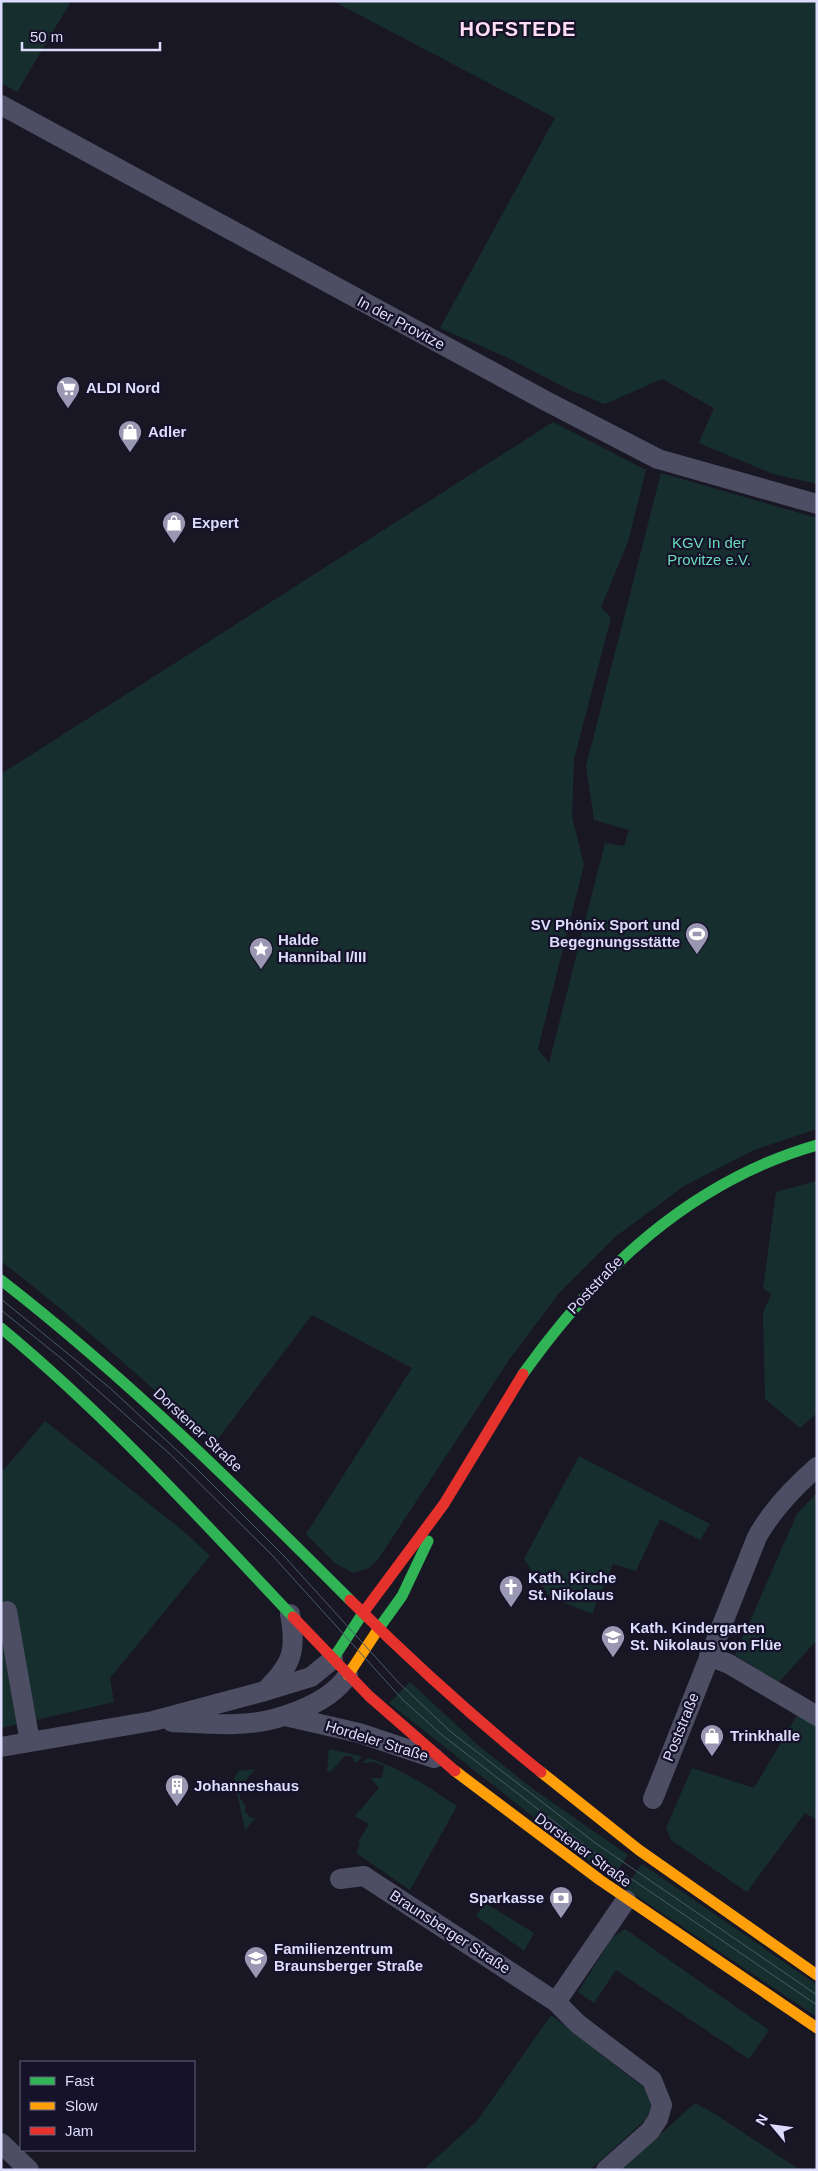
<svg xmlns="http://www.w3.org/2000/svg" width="818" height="2171" viewBox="0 0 818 2171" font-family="Arial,sans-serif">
  <rect width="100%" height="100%" fill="#191724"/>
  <!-- green -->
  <path fill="#162f2e" d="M1 1H71L17 92 1 83Z
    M333 1H817V484L773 474 699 443 714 408 662 379 605 404 570 390 508 358 440 328 555 118Z
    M553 422 646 470 628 542 601 607 611 618 574 759 572 817 584 865 538 1049 549 1063 605 843 624 846 629 830 594 820 586 766 661 473 817 518V1129L754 1150 684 1186 615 1237 560 1292 509 1360 379 1558 369 1568 353 1573 335 1563 306 1534 412 1368 312 1315 214 1444C145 1381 75 1318 1 1261V774Z
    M817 1181V1413L800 1428 765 1399 763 1313 771 1294 763 1288 776 1192Z
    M45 1421 187 1534 210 1556 110 1678 114 1702 1 1728V1473Z
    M579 1456 710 1524 700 1540 660 1519 636 1571 613 1564 592 1614 550 1597 524 1559Z
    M817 1493V1640L779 1682 735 1655 797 1514Z
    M410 1682 479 1746 533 1789 628 1855 612 1879 389 1703Z
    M817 1715V1820L805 1813 747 1892 671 1840 666 1828 692 1768 754 1788 796 1717Z
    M329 1749 360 1756 361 1758 356 1763 351 1756H345L330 1772 327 1771Z
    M368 1758C401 1768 428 1787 457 1806L410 1890 356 1853 360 1844 358 1842 369 1824 355 1816 379 1788 370 1778H382L384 1766 374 1762 361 1763Z
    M255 1769 239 1789 240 1798 245 1805V1812L253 1819 259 1814 245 1830 234 1778 239 1771Z
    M642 1864 817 1985V2017L625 1888Z
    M485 1903 534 1933 524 1951 476 1916Z
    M625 1929 769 2030 749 2059 616 1970 594 2003 578 1992 612 1938Z
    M551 2015 643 2087C652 2098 654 2109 645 2120L590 2170H423L477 2121Z
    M695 2103 715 2114 800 2170H621Z"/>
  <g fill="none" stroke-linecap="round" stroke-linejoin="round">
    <!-- street -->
    <path stroke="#4d4d64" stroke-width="20" d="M1 105 546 401 658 459 817 504
      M7 1611 30 1742
      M709 1656 729 1664 817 1716
      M265 1691C292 1664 297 1652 290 1614
      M285 1716 359 1733 434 1758
      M172 1722C193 1723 214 1725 235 1724 271 1724 328 1706 348 1675
      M1 1747 153 1721 265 1691 311 1677 333 1659
      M653 1799 757 1537C772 1510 793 1488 817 1467
      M340 1879 364 1876 556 2002 578 2024 652 2080 662 2105 658 2119 650 2131 606 2170
      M556 2002 626 1900
      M1 2143 29 2170"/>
    <!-- fast -->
    <path stroke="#30b455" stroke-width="11" d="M1 1280C126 1377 238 1488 350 1600
      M1 1328C107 1416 199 1517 293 1617
      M523 1374C597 1270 691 1181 817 1145
      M379 1628 402 1596 428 1541
      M333 1659 363 1613"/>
    <!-- slow -->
    <path stroke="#ff9f0a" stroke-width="11" d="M348 1675 379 1628
      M455 1771 600 1880 817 2028
      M541 1772 639 1850 817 1975"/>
    <!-- jam -->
    <path stroke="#e5322d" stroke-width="11" d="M350 1600C411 1661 474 1718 541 1772
      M363 1613 444 1504 523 1374
      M293 1617 369 1696 455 1771"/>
    <!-- tram -->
    <path stroke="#475c6b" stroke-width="1" d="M1 1299 110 1388 197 1469 284 1556 398 1682 451 1732 594 1842 817 1995
      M1 1310 62 1359 171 1455 272 1555 403 1700 442 1735 605 1861 817 2005"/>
  </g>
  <!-- icons -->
  <defs>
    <g id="supermarket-pin" transform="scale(1.25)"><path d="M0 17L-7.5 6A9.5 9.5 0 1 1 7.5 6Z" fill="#9997b1" stroke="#151229"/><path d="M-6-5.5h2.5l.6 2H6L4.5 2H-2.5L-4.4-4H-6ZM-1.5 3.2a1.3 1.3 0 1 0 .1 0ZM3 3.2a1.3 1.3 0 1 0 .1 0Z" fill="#fff"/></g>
    <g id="shop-pin" transform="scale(1.25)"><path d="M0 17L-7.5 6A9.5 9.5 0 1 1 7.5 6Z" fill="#9997b1" stroke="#151229"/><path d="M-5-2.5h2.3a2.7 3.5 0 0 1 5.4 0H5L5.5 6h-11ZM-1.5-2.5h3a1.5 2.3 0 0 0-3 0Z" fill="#fff"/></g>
    <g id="stadium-pin" transform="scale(1.25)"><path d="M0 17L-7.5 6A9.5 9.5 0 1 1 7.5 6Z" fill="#9997b1" stroke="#151229"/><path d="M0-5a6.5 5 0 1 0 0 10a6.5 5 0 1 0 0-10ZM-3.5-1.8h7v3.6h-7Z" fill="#fff"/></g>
    <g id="sight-pin" transform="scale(1.25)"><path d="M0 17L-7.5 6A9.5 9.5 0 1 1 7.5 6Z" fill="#9997b1" stroke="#151229"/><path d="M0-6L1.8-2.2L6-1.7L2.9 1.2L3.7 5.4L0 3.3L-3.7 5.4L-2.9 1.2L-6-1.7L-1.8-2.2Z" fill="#fff"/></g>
    <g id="church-pin" transform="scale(1.25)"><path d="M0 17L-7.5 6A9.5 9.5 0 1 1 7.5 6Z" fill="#9997b1" stroke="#151229"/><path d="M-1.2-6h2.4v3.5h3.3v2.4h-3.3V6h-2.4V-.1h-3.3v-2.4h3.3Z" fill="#fff"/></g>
    <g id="school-pin" transform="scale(1.25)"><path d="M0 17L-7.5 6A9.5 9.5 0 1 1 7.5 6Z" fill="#9997b1" stroke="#151229"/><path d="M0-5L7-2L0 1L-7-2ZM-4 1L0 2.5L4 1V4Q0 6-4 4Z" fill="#fff"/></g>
    <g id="building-pin" transform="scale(1.25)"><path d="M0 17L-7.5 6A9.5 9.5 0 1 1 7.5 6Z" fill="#9997b1" stroke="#151229"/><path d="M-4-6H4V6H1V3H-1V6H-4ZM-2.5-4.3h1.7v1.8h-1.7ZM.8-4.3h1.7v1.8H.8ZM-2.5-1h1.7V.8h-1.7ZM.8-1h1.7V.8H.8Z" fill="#fff"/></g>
    <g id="bank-pin" transform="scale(1.25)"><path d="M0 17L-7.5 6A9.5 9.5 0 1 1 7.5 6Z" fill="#9997b1" stroke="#151229"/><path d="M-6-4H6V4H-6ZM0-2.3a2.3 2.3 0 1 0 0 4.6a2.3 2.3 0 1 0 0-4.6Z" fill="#fff"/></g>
  </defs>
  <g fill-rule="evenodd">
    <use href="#supermarket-pin" x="68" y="388"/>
    <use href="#shop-pin" x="130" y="432"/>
    <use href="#shop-pin" x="174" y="523"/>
    <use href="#stadium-pin" x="697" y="934"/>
    <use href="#sight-pin" x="261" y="949"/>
    <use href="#church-pin" x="511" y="1587"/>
    <use href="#school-pin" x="613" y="1637"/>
    <use href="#shop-pin" x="712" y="1736"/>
    <use href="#building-pin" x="177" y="1786"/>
    <use href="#bank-pin" x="561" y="1898"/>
    <use href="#school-pin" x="256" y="1958"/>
  </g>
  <g text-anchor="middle" stroke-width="4.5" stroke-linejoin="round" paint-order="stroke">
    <!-- street labels -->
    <g font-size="15" fill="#dedcfd" stroke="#151229">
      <text transform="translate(401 323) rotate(28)" y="5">In der Provitze</text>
      <text transform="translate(595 1285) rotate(-47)" y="5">Poststraße</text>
      <text transform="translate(198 1430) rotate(43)" y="5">Dorstener Straße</text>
      <text transform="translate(681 1727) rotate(-68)" y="5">Poststraße</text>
      <text transform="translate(377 1741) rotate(17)" y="5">Hordeler Straße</text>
      <text transform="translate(583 1850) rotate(36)" y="5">Dorstener Straße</text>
      <text transform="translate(450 1932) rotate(33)" y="5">Braunsberger Straße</text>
    </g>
    <!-- poi labels -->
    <g font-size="15" font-weight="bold" fill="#dedcfd" stroke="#151229" text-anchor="start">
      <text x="86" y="393">ALDI Nord</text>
      <text x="148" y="437">Adler</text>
      <text x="192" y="528">Expert</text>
      <text x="680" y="930" text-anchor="end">SV Phönix Sport und<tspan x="680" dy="17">Begegnungsstätte</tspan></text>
      <text x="278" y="945">Halde<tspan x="278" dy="17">Hannibal I/III</tspan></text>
      <text x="528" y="1583">Kath. Kirche<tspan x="528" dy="17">St. Nikolaus</tspan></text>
      <text x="630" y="1633">Kath. Kindergarten<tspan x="630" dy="17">St. Nikolaus von Flüe</tspan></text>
      <text x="730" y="1741">Trinkhalle</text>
      <text x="194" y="1791">Johanneshaus</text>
      <text x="544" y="1903" text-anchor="end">Sparkasse</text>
      <text x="274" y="1954">Familienzentrum<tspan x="274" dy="17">Braunsberger Straße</tspan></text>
    </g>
    <!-- park labels -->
    <g font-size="15" fill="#6adabb" stroke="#151229">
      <text x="709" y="548">KGV In der<tspan x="709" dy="17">Provitze e.V.</tspan></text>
    </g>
    <!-- district labels -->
    <g font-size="20" font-weight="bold" letter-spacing="1" fill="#fddef3" stroke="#151229">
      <text x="518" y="36">HOFSTEDE</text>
    </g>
  </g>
  <!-- border -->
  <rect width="818" height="2171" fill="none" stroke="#dedcfd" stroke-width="5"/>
  <!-- legend -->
  <rect x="20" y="2061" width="175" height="90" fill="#151229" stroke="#65637e"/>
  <rect x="30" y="2077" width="25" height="8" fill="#30b455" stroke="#65637e"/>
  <text x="65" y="2086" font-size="15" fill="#dedcfd">Fast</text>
  <rect x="30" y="2102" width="25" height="8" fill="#ff9f0a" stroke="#65637e"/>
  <text x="65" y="2111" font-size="15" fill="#dedcfd">Slow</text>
  <rect x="30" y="2127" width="25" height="8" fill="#e5322d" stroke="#65637e"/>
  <text x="65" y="2136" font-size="15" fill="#dedcfd">Jam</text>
  <!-- north arrow -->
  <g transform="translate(773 2126) rotate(299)" stroke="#151229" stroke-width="4" paint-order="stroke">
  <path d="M0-4L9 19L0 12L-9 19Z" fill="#dedcfd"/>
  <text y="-8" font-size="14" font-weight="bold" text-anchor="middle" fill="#dedcfd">N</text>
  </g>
  <!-- scale -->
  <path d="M22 42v8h138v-8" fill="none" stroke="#dedcfd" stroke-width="2.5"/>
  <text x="30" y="42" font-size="15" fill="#dedcfd" stroke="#151229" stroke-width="4" paint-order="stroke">50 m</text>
</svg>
